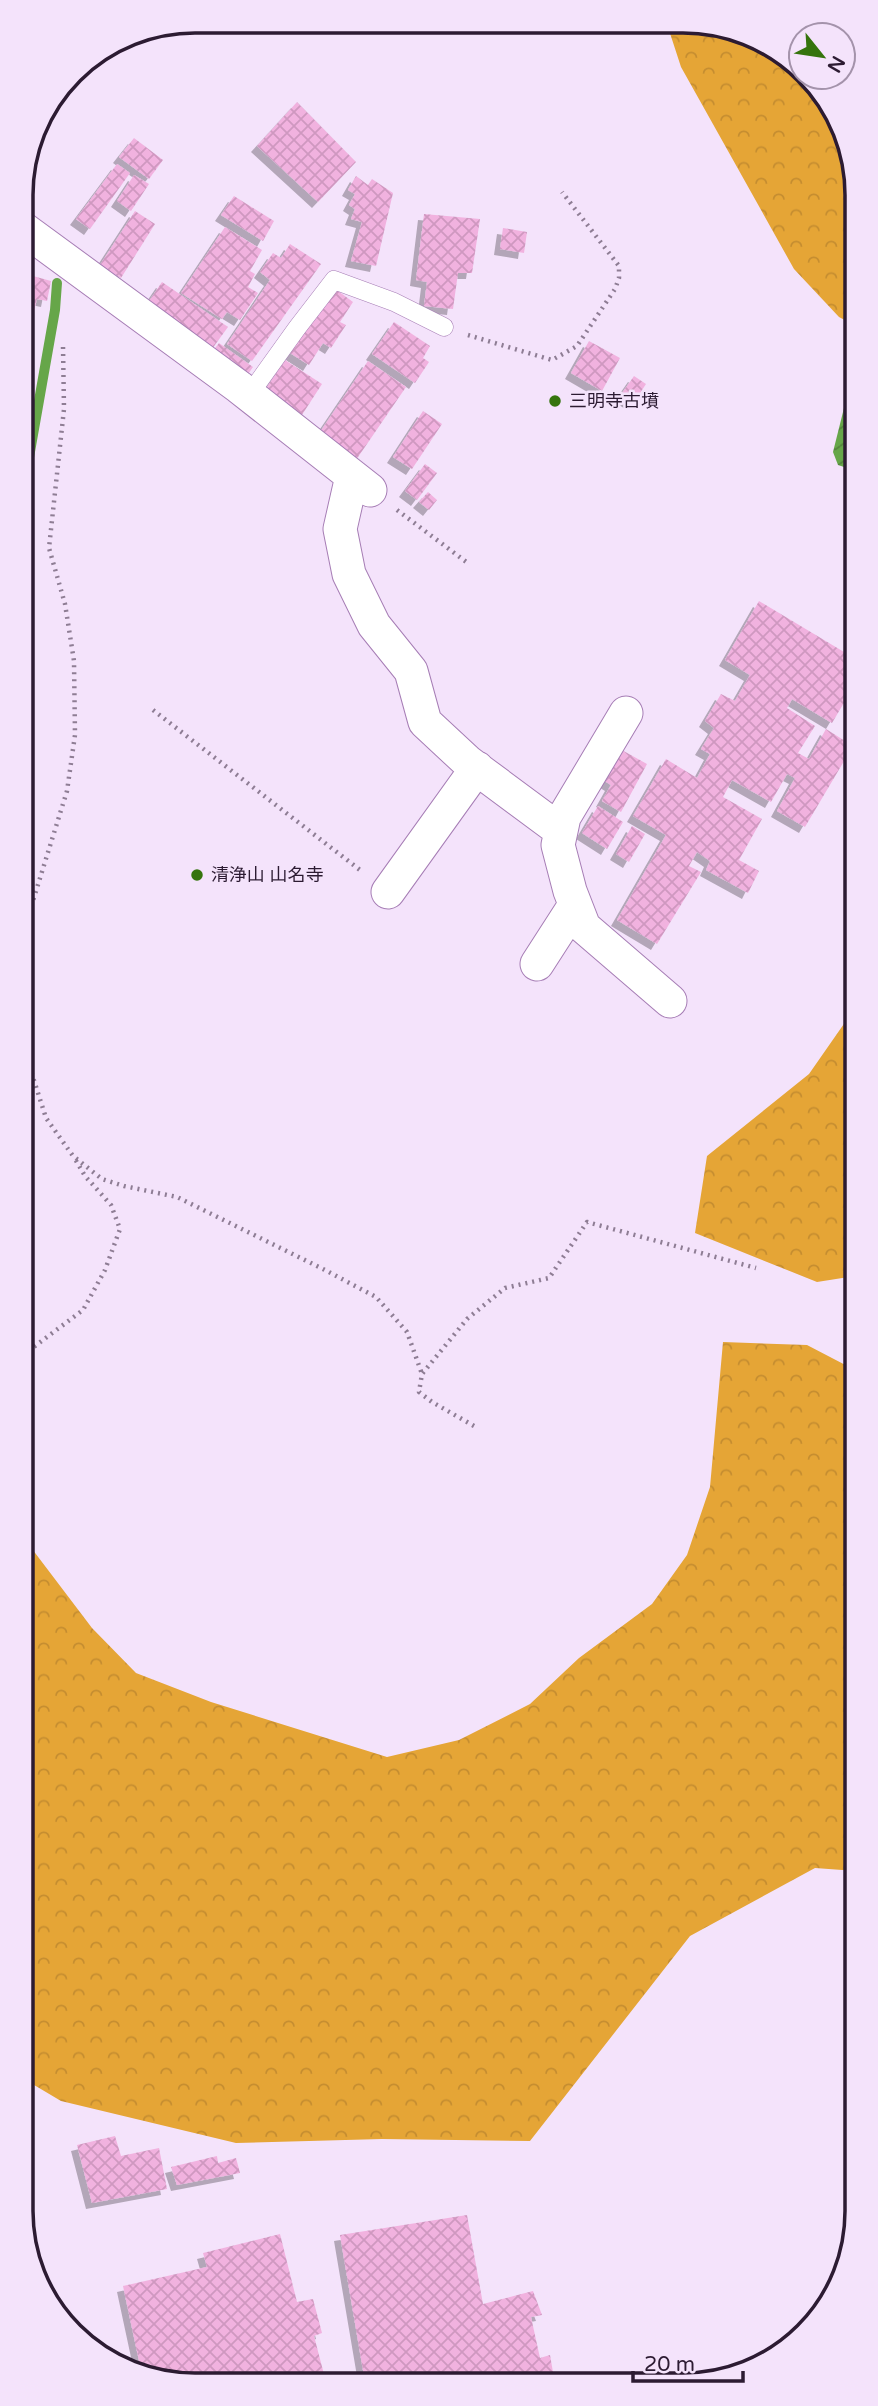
<svg xmlns="http://www.w3.org/2000/svg" width="878" height="2406" viewBox="0 0 878 2406" font-family="'Varela Round','Noto Sans JP',sans-serif">
  <defs>
    <pattern id="forest-crowns" width="20" height="18" patternUnits="userSpaceOnUse" patternTransform="scale(1.75)"><rect width="20" height="18" fill="#e5a536"/><path d="M2 6a3 3 0 1 1 6 0M12 15a3 3 0 1 1 6 0" fill="none" stroke="#c58d30"/></pattern>
    <pattern id="water-waves" width="16" height="10" patternUnits="userSpaceOnUse" patternTransform="scale(1.75)"><rect width="16" height="10" fill="#66a649"/><path d="M0 5q4-4 8 0t8 0" fill="none" stroke="#54863d"/></pattern>
    <pattern id="building-cross-hatch" width="8" height="8" patternUnits="userSpaceOnUse" patternTransform="scale(1.75)"><rect width="8" height="8" fill="#f1b2df"/><path d="M0 0l8 8M0 8l8-8" fill="none" stroke="#cf98c0"/></pattern>
    <filter id="shadow"><feDropShadow dx="-6" dy="6" stdDeviation="0" flood-color="#0004"/></filter>
  </defs>
  <rect width="100%" height="100%" fill="#f4e3fb"/>
  <!-- forest -->
  <path fill="url(#forest-crowns)" d="M667 24H717L801 70V77H809L854 161V325L839 317 794 269 681 67Z
    M855 1008V1276L817 1282 695 1233 707 1156 809 1074Z
    M723 1342 807 1345 855 1370 856 1871 815 1868 690 1936 530 2141 382 2139 236 2143 61 2101 24 2079 23 1537 92 1628 136 1673 211 1702 387 1757 459 1740 530 1704 579 1658 652 1604 687 1555 710 1487Z"/>
  <!-- water -->
  <path fill="url(#water-waves)" d="M854 368V466L847 468 838 465 833 452Z"/>
  <g fill="none" stroke-linecap="round" stroke-linejoin="round">
    <!-- stream -->
    <path stroke="#66a649" stroke-width="10" d="M22 497 55 310 57 283"/>
  </g>
  <!-- building -->
  <path fill="url(#building-cross-hatch)" filter="url(#shadow)" d="M297 102 356 162 318 202 257 146Z
    M134 138 163 160 149 179 119 157Z
    M117 164 130 173 90 229 76 219Z
    M134 175 149 184 131 211 117 201Z
    M356 176 368 185 372 179 393 193 376 266 351 261 362 222 351 219 355 209 349 205 355 194 348 190Z
    M234 196 274 221 263 241 221 215Z
    M135 211 155 224 121 278 100 265Z
    M424 214 480 219 472 273H458L453 309 424 306 427 282 416 280Z
    M225 227 262 250 250 271 255 274 248 287 258 293 240 320 227 312 222 319 181 293Z
    M503 228 527 232 524 253 500 249Z
    M290 244 321 264 252 361 227 344 270 280 260 272 273 253 281 258Z
    M22 273 51 281 47 301 37 299 23 353Z
    M162 282 228 327 212 349 147 304Z
    M334 288 353 302 340 322 346 325 331 348 323 343 309 365 290 353Z
    M394 322 430 346 423 358 429 362 415 383 372 354Z
    M589 341 620 358 602 391 571 373Z
    M219 343 253 367 246 377 212 352Z
    M285 360 322 384 298 421 261 396Z
    M368 361 406 387 356 460 318 435Z
    M634 376 646 384 633 404 620 396Z
    M423 411 442 424 412 469 393 457Z
    M425 464 437 473 417 500 405 491Z
    M428 492 437 500 429 510 419 502Z
    M759 601 854 658V686L832 723 792 699 787 708 815 726 798 753 809 759 826 729 853 746 805 827 777 811 795 778 787 774 771 802 732 780 723 797 762 819 739 860 759 871 748 893 706 870 710 861 697 852 689 866 701 872 657 944 617 920 666 835 633 816 666 759 697 778 710 754 701 749 714 728 705 721 721 694 735 701 750 675 725 660Z
    M620 749 647 764 621 812 602 801 611 785 603 780Z
    M598 806 623 822 607 849 582 833Z
    M632 826 645 834 629 862 616 854Z
    M115 2136 121 2156 159 2148 167 2189 92 2203 77 2145Z
    M217 2156 218 2163 236 2158 240 2173 177 2185 171 2167Z
    M467 2215 483 2304 533 2291 542 2315 531 2317 540 2358 550 2355 554 2378 546 2379V2382H365L340 2235Z
    M280 2234 297 2302 313 2299 322 2333 314 2336 326 2382H162L141 2370 123 2286 207 2267 203 2253Z"/>
  <g fill="none" stroke-linecap="round" stroke-linejoin="round">
    <!-- lane casing -->
    <g stroke="#a67db5" stroke-width="19">
      <path id="lane" d="M249 395 297 328 334 280 394 302 444 327"/>
    </g>
    <!-- street casing -->
    <g stroke="#a67db5" stroke-width="35">
      <path id="street" d="M21 227 239 387 370 490
        M352 476 340 529 349 574 374 625 411 671 425 722 468 762 561 831
        M626 713 564 817 558 845 570 891 584 927 670 1001
        M388 892 477 768
        M537 964 575 905"/>
    </g>
    <!-- path -->
    <path stroke="#8e7d94" stroke-width="4.5" stroke-dasharray="2 5" stroke-linecap="butt" d="M468 335 552 360 577 346 615 289 619 278V266L562 192
      M397 510 469 564
      M153 710 360 870
      M23 933 67 791 75 735 74 661 65 604 49 548 64 409 63 346
      M23 1046 46 1118 73 1156 102 1179 124 1186 177 1197 325 1270 376 1297 407 1332 422 1374
      M23 1355 83 1310 105 1270 120 1229 111 1205 85 1176 75 1159
      M474 1426 432 1402 419 1392 422 1374 467 1319 505 1288 549 1278 587 1222 756 1268"/>
    <!-- lane -->
    <use href="#lane" stroke="#fff" stroke-width="18"/>
    <!-- street -->
    <use href="#street" stroke="#fff" stroke-width="33"/>
  </g>
  <!-- markers -->
  <g fill="#35740d" stroke="#f4e3fb" stroke-width="2.5">
    <circle cx="555" cy="401" r="7"/>
    <circle cx="197" cy="875" r="7"/>
  </g>
  <g text-anchor="middle" stroke-width="5" stroke-linejoin="round" paint-order="stroke">
    <!-- poi labels -->
    <g font-size="18" fill="#2c1b32" stroke="#f4e3fb" text-anchor="start">
      <text x="569" y="407">三明寺古墳</text>
      <text x="211" y="881">清浄山 山名寺</text>
    </g>
  </g>
  <!-- crop -->
  <path d="M0 0H878V2406H0ZM195 33H683A162 162 0 0 1 845 195V2211A162 162 0 0 1 683 2373H195A162 162 0 0 1 33 2211V195A162 162 0 0 1 195 33Z" fill="#f4e3fb" fill-rule="evenodd"/>
  <path fill="none" stroke="#2c1b32" stroke-width="3.5" d="M195 33H683A162 162 0 0 1 845 195V2211A162 162 0 0 1 683 2373H195A162 162 0 0 1 33 2211V195A162 162 0 0 1 195 33Z"/>
  <!-- north arrow -->
  <g transform="translate(822 56) rotate(120)"><circle r="33" fill="#f4e3fb" stroke="#a493ab" stroke-width="2"/>
  <path d="M0-5L12 26L0 18L-12 26Z" fill="#35740d"/>
  <text y="-10" font-size="19" font-weight="bold" text-anchor="middle" fill="#2c1b32">N</text>
  </g>
  <!-- scale -->
  <path d="M633 2371v10h110v-10" fill="none" stroke="#2c1b32" stroke-width="3.5"/>
  <text x="644" y="2371" font-size="21" fill="#2c1b32" stroke="#f4e3fb" stroke-width="5" paint-order="stroke">20 m</text>
</svg>
